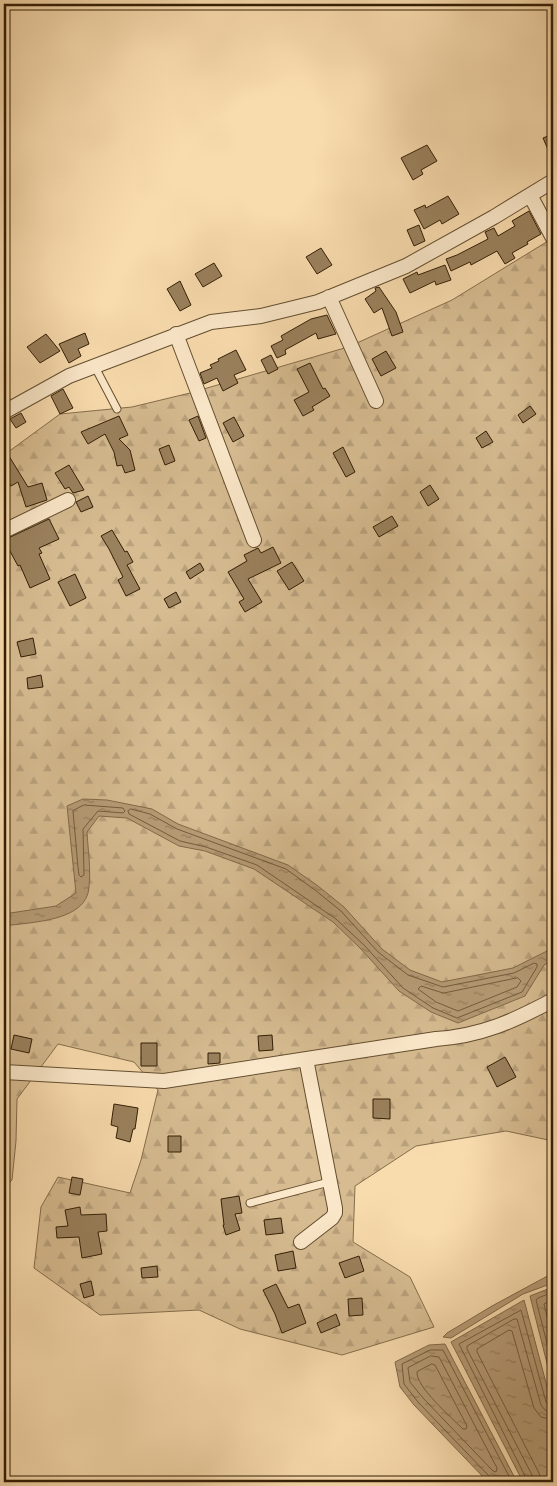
<svg xmlns="http://www.w3.org/2000/svg" width="557" height="1486" viewBox="0 0 557 1486" font-family="'IM FELL Double Pica',serif">
  <defs>
    <pattern id="forest-firs" width="22" height="20" patternUnits="userSpaceOnUse" patternTransform="scale(1.25)"><rect width="22" height="20" fill="#d7bc91"/><path d="M5 1l3.5 6h-7zM16 11l3.5 6h-7z" fill="#b9a17c"/></pattern>
    <pattern id="water-ripples" width="26" height="14" patternUnits="userSpaceOnUse" patternTransform="scale(1.25)"><rect width="26" height="14" fill="#b69b75"/><path d="M2 4q2-2 4 0t4 0M15 11q2-2 4 0t4 0" fill="none" stroke="#957e5e"/></pattern>
  </defs>
  <rect width="100%" height="100%" fill="#f9dcae"/>
  <filter id="stains"><feTurbulence type="fractalNoise" baseFrequency=".004" numOctaves="4"/><feColorMatrix values="0 0 0 0 .2 0 0 0 0 .09 0 0 0 0 .02 0 0 0 .5 -.17"/></filter>
  <radialGradient id="worn" r=".72"><stop offset=".6" stop-color="#630" stop-opacity="0"/><stop offset="1" stop-color="#630" stop-opacity=".3"/></radialGradient>
  <!-- forest -->
  <path fill="url(#forest-firs)" stroke="#856d4b" d="M553 238V1141L506 1131 416 1146 355 1186 353 1242 410 1277 434 1327 342 1355 240 1329 199 1310 100 1315 34 1268 41 1207 58 1177 130 1193 141 1160 158 1090 134 1062 58 1044 17 1099 16 1141 12 1180 4 1188V455L60 414 132 407 190 393 348 347 452 300Z"/>
  <!-- water -->
  <path fill="url(#water-ripples)" stroke="#826948" d="M83 799 107 800 152 809 178 824 288 865 318 886 344 907 382 949 410 970 442 982 513 968 553 948V960L544 965 525 996 458 1023 431 1012 399 991 360 948 333 922 254 869 205 851 179 846 127 818 99 816 87 832C88 850 91 869 89 887 87 922 30 922 4 926V914L56 906 76 893 67 806Z
    M553 1273V1283L523 1294 451 1338 443 1337 447 1333 492 1306Z
    M553 1287V1387L530 1296Z
    M524 1300 553 1409V1482H523L451 1342Z
    M445 1344 517 1482H488L414 1405 400 1387 395 1362 429 1345Z"/>
  <g fill="none" stroke-linecap="round" stroke-linejoin="round">
    <!-- shore -->
    <path stroke="#745c3d" stroke-width="1" d="M84 805 123 808 125 811 123 813 98 811 83 829 84 875 81 877 79 875 78 867 73 811Z
      M131 809 150 814 177 829 286 869 315 890 341 911 378 952 408 975 443 987 514 973 534 963 537 964V967L522 992 457 1018 433 1008 403 988 364 945 336 919 257 865 206 847 180 841 129 814 128 811Z
      M518 978 521 981 517 987 458 1011 436 1002 418 989 421 986 443 993Z
      M553 1292 538 1298 536 1300 553 1367
      M553 1299 544 1304 553 1342
      M431 1356 439 1357 497 1468 496 1472 493 1471 423 1398 410 1382 408 1368Z
      M432 1364 435 1365 467 1426 466 1429H463C452 1418 415 1386 417 1372Z
      M491 1482 489 1476 418 1402 404 1384 402 1364 430 1350H443L512 1482
      M527 1482 526 1478 459 1344 521 1310 546 1402 549 1405 553 1406
      M533 1482 532 1475 467 1349V1346L514 1319H517L541 1405 545 1410 553 1412
      M541 1482 539 1473 477 1352V1349L509 1330 512 1331 534 1408 541 1417 553 1420"/>
  </g>
  <!-- building -->
  <path fill="#9a815d" stroke="#331e05" d="M553 134V161L543 138Z
    M427 145 437 161 421 170 423 174 413 180 401 158Z
    M448 196 459 214 442 224 440 220 424 229 414 210 425 205 426 208Z
    M529 211 541 234 527 242 528 244 512 253 515 258 505 264 497 251 471 265 470 262 451 271 446 259 457 255 488 239 485 232 494 228 498 236 515 226 512 221Z
    M419 225 425 241 414 246 407 230Z
    M321 248 332 265 317 274 306 257Z
    M214 263 222 276 203 287 195 274Z
    M445 265 451 280 436 285 435 281 410 293 403 279 417 272 418 275Z
    M180 281 191 305 180 311 167 289Z
    M379 287 396 312 403 332 392 336 382 308 374 313 365 299 376 291 375 288Z
    M327 315 336 334 318 339 316 333 285 350 286 354 277 358 271 346 283 340 281 336 311 319Z
    M85 333 89 344 78 349 81 356 69 363 59 344Z
    M46 334 60 351 40 363 27 347Z
    M236 350 246 370 234 375 238 383 223 391 217 378 204 384 200 373 212 368 210 365 219 361 218 359Z
    M386 351 396 368 381 376 372 359Z
    M271 355 278 369 268 374 261 360Z
    M310 363 323 389 325 388 330 396 312 407 314 410 303 416 294 400 309 392 297 369Z
    M63 389 73 408 60 414 51 396Z
    M530 406 536 414 523 423 518 415Z
    M21 413 26 422 16 428 10 419Z
    M119 416 128 435 119 439 130 450 135 470 125 473 122 465 117 466 114 452 105 434 88 444 81 432Z
    M198 416 206 438 199 441 189 420Z
    M234 417 244 436 233 442 223 423Z
    M486 431 493 442 482 448 476 438Z
    M169 445 175 461 165 465 159 449Z
    M343 447 355 472 346 477 333 453Z
    M4 448 28 487 42 483 47 500 26 507 18 482 11 486 4 474Z
    M69 465 84 490 73 493 69 487 65 489 55 473Z
    M430 485 439 499 428 506 420 492Z
    M88 496 93 507 81 512 76 502Z
    M392 516 398 526 379 537 373 527Z
    M49 519 59 539 39 548 42 553 39 554 50 579 30 588 20 565 18 566 4 540Z
    M112 530 125 552 127 551 133 562 127 565 140 589 126 596 118 580 123 577 109 549 101 536Z
    M273 547 281 563 248 579 262 602 245 612 239 602 244 599 228 572 247 561 244 555 258 548 261 553Z
    M292 562 304 581 289 590 277 571Z
    M200 563 204 570 190 579 186 572Z
    M75 574 86 598 70 606 58 582Z
    M176 592 181 602 169 608 164 599Z
    M33 638 36 654 21 657 17 642Z
    M41 675 43 687 28 689 27 678Z
    M14 1035 32 1039 29 1053 11 1049Z
    M272 1035 273 1050 259 1051 258 1036Z
    M141 1043H157V1066H141Z
    M208 1053H220V1063L208 1064Z
    M505 1057 516 1077 497 1087 487 1067Z
    M373 1099H390V1119L373 1118Z
    M114 1104 138 1108 135 1129H133L130 1142 116 1138 118 1127 111 1125Z
    M168 1136H181V1152H168Z
    M72 1177 83 1179 80 1195 69 1193Z
    M239 1196 242 1213 235 1214 240 1230 226 1235 223 1225H224L221 1199Z
    M80 1207 81 1215 106 1214 107 1231 98 1232 102 1254 82 1258 79 1237 57 1238 56 1227 68 1226 65 1210Z
    M281 1218 283 1233 266 1235 264 1220Z
    M293 1251 296 1268 278 1271 275 1255Z
    M359 1256 364 1271 345 1278 339 1263Z
    M157 1266 158 1277 142 1278 141 1268Z
    M91 1281 94 1295 84 1298 80 1284Z
    M276 1284 288 1308 299 1304 306 1323 282 1333 275 1314 263 1290Z
    M362 1298 363 1315 349 1316 348 1299Z
    M336 1314 340 1325 321 1333 317 1323Z"/>
  <g fill="none" stroke-linecap="round" stroke-linejoin="round">
    <!-- service casing -->
    <g stroke="#644e2f" stroke-width="9">
      <path id="service" d="M95 367 117 409
        M250 1203 329 1182"/>
    </g>
    <!-- minor casing -->
    <g stroke="#644e2f" stroke-width="16">
      <path id="minor" d="M530 195 553 238
        M329 297 376 401
        M176 334 254 540
        M4 412 69 376 211 322 261 316 318 302 406 266 494 217 553 181
        M4 531 68 500
        M4 1072 164 1081 436 1039C481 1036 514 1021 553 1000
        M301 1242 332 1218 335 1213V1208L306 1059"/>
    </g>
    <!-- service -->
    <use href="#service" stroke="#fbe8ca" stroke-width="7"/>
    <!-- minor -->
    <use href="#minor" stroke="#fbe8ca" stroke-width="14"/>
  </g>
  <!-- margin -->
  <rect width="557" height="1486" fill="none" stroke="#f9dcae" stroke-width="20"/>
  <rect x="5" y="5" width="547" height="1476" fill="none" stroke="#331e05" stroke-width="2.5"/>
  <rect x="10" y="10" width="537" height="1466" fill="none" stroke="#331e05"/>
  <rect width="100%" height="100%" filter="url(#stains)"/>
  <rect width="100%" height="100%" fill="url(#worn)"/>
</svg>
